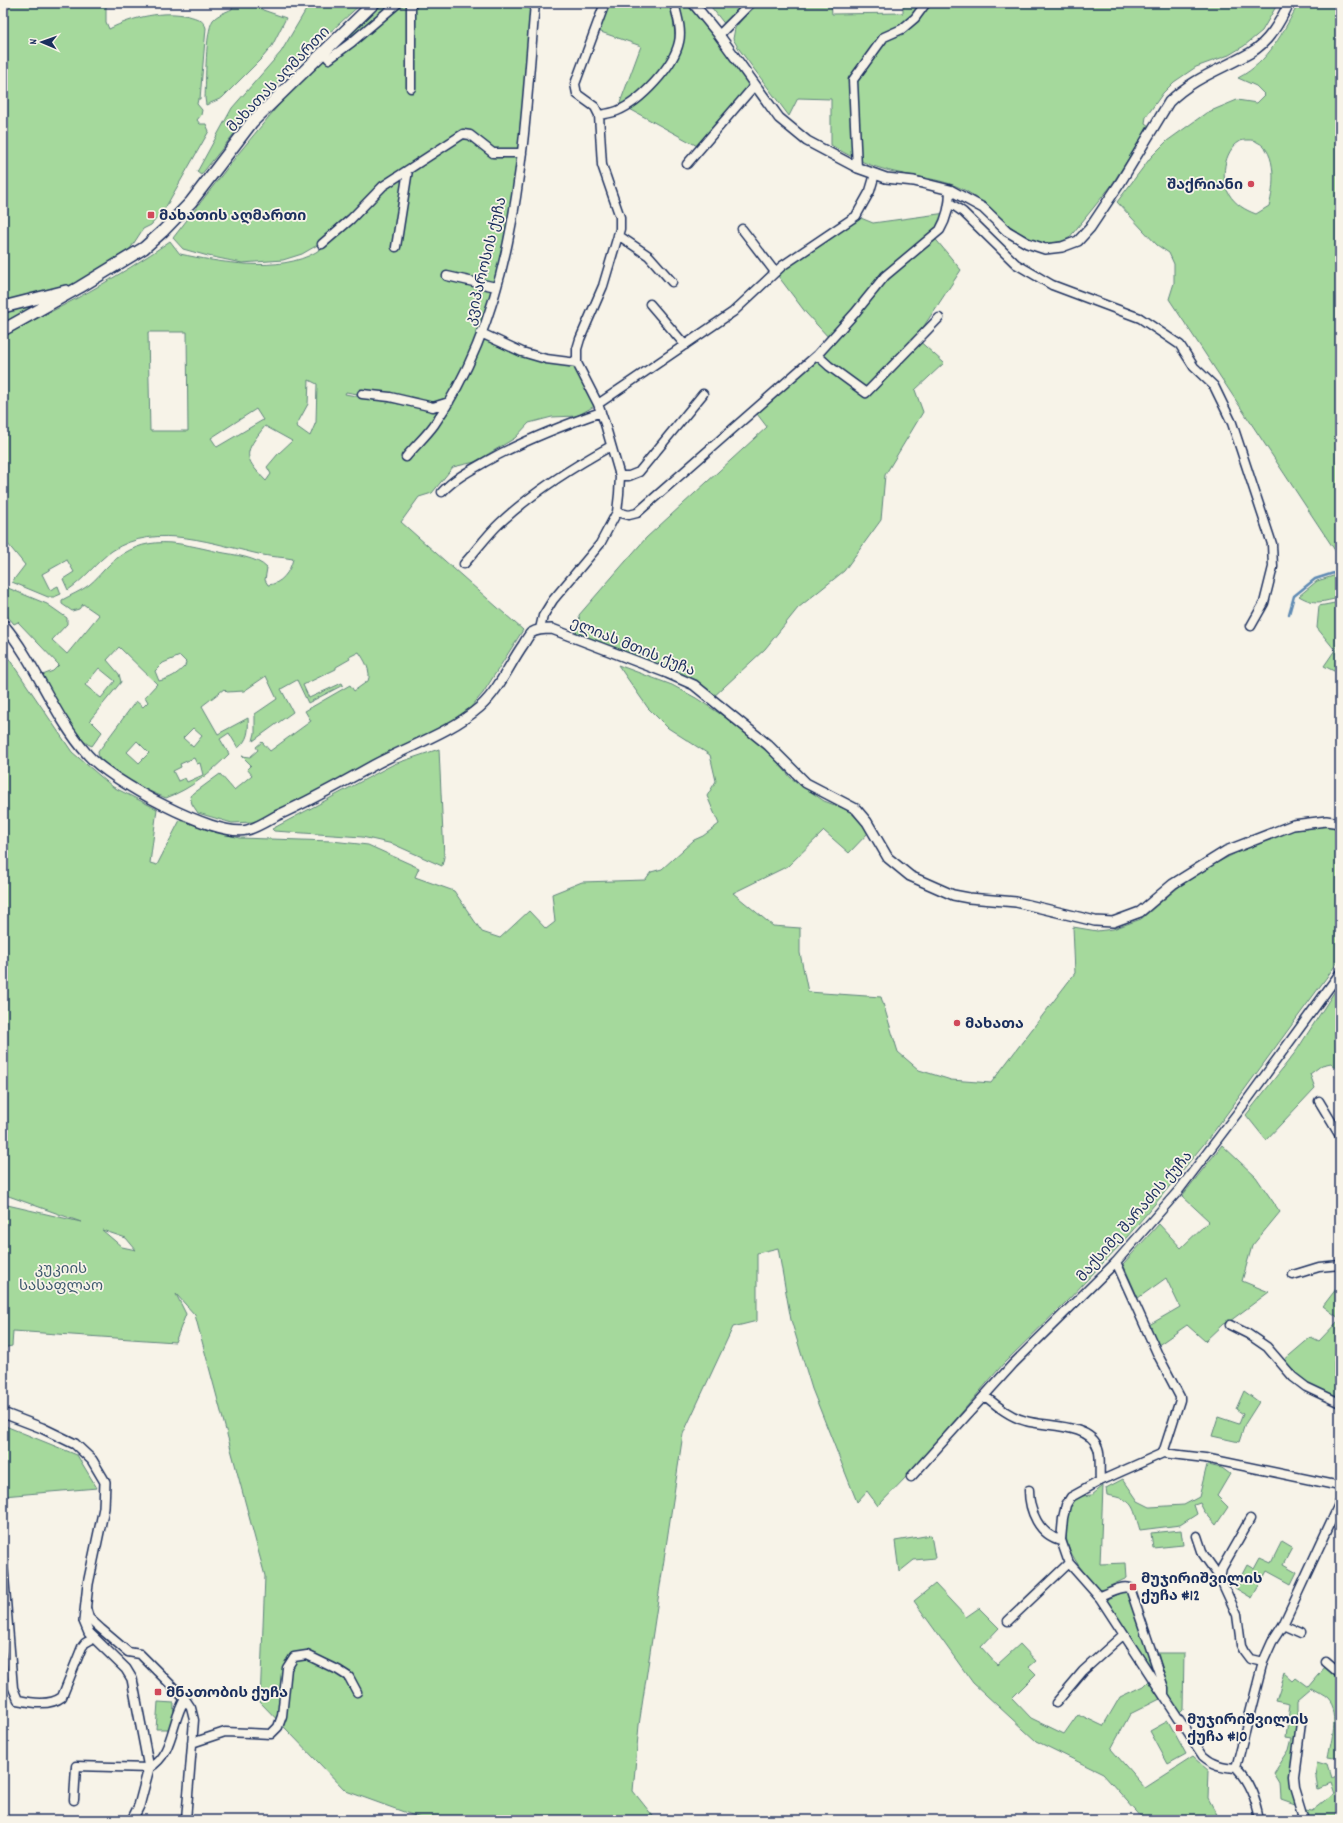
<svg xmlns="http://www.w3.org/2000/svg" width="1343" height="1823" viewBox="0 0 1343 1823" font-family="Dekko,'Noto Sans Georgian',sans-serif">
  <rect width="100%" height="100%" fill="#f7f3e8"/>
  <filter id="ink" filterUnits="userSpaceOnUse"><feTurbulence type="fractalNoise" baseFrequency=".025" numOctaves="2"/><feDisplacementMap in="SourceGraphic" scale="8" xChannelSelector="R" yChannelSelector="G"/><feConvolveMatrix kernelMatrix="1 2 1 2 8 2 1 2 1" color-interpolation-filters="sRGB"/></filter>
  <g filter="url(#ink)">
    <!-- green -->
    <path fill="#a5d99c" stroke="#60847d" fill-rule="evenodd" d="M3 3H106V22L109 29C133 17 163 10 189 16 196 18 204 20 206 28L200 99H198L197 104 202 110 201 115 197 120 200 124H206L209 131 164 210 151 225 143 229 130 249 94 272V276L54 292 3 305Z
      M310 3H362L295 64 257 105 201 175 197 172 232 108 281 52Z
      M384 3H535L511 228 481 333 522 352 577 363 598 404 577 416 552 417 529 423 515 438 475 462 453 467 432 493 419 497 401 522 523 630 483 693 471 707 447 724 266 817 253 822 232 823 198 813 192 804 190 796 220 774 234 790 252 775 247 769 251 765 242 756 250 757 258 750 256 747 262 742 270 751 311 721 305 711 350 685 354 691 368 681C372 672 364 659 359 652L349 657 350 659 336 667V669L303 685 309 698 342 683 343 685 308 703 297 680 281 689 293 712 253 741 255 733V714L277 699 266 676 244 691 227 692 224 689 202 706 218 734 248 718C249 731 248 740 238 748L229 733 220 739 229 754C211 772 191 789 166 798 151 792 97 771 98 752L136 701 143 707 148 702 145 697 157 684 119 647 107 660 119 674 121 682 90 720 102 732 92 746C73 740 50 693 40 676L53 671 59 665 18 622 14 624 3 611V600L5 601 8 596 5 594 7 591 3 589V586L47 604 67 618V624L52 640 67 654 99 615 83 604 79 609 72 611 62 604V600C71 595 81 591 89 585 97 579 103 570 110 564 145 532 178 543 219 552 234 555 257 557 267 568L265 580 268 585C281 584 290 572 293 559 283 557 272 557 263 555 216 545 156 521 112 551 96 562 85 579 68 590L63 579 74 572 67 560 42 574 50 590 58 586 61 594 54 597H48L12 582 25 565 3 538V335C61 308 118 278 170 241L180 254C218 262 280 274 316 252 338 238 355 215 371 195L334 227 321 243 302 254 283 260 242 263 208 256 183 249 173 238 238 154 287 95 368 16ZM148 332H187L188 431H150ZM309 380 317 384 316 422 310 436 296 426 308 404ZM346 392 433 407 448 402 431 410 345 394ZM256 409 263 420 217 447 211 438ZM265 426 292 441 278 454 267 467 271 474 266 481C242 456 244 453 265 426ZM180 656 186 662 185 666C176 675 171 678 159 681L155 671 163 663ZM99 668 115 681 101 698 85 685ZM193 728 202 736 193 747 183 738ZM137 741 149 753 139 763 127 752ZM194 758 197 764 200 763 203 775 187 782 185 778 178 781 173 771 181 767 180 764Z
      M605 3H693L755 85 701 148 626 107 617 111 641 46 595 30Z
      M708 3H749L726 26Z
      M755 3H831L832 14 903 13V3H1278L1262 31 1244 46 1229 55 1196 67 1174 82 1163 93 1146 117 1145 123 1149 126 1111 186 1069 238C1029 258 1001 213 971 194 946 177 912 178 883 169 865 164 847 155 831 145V99L798 98 789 116 739 49 733 39 735 28Z
      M1299 3H1340V558L1169 299 1174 283V264L1169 253 1157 245 1117 202 1151 157 1167 141 1206 113 1237 100 1257 103 1265 95 1256 86 1238 78C1270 61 1282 33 1299 3ZM1248 140C1251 140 1255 140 1257 142 1278 151 1274 189 1269 206L1256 214C1245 210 1235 204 1229 194 1220 179 1224 151 1239 142 1241 140 1245 140 1248 140Z
      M257 5 263 10 286 18 272 46 263 57 222 98 206 105 205 98C206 82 205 32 213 20 217 15 226 12 232 9L233 6Z
      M946 213 933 236 961 270 916 338 944 363 915 390 923 412 885 475 881 520 844 571 798 608 765 649 711 699 694 685 568 636 580 622 579 615 646 538 767 427 754 410 830 339 806 313 775 272 856 216 873 223Z
      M45 302 3 325V311Z
      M1340 574V598C1322 601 1316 606 1299 596L1317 581Z
      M1340 602V644L1336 648 1338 657 1340 660V674L1324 666 1335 650 1317 628 1319 606Z
      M3 650 72 752 113 787 157 809 150 863 157 865 180 820 239 838 332 841 368 845 419 868 415 877 454 891 482 932 500 938 529 911 546 929 555 922 552 894 582 882 645 880 651 872 662 869 694 840 703 836 719 824 707 796 716 781 710 755 668 728 648 708 618 665 672 685 696 698 737 725 774 758 791 778 824 801 848 810 859 820 869 832 849 853 824 831 788 866 733 893 773 926 800 928V953L808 992 881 997 898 1052 919 1070 951 1080 991 1083 1075 973 1073 927 1097 931 1113 929 1141 919 1193 875 1234 854 1246 846 1306 826H1334L1340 827V959L1212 1134 1160 1198 1121 1244 1067 1301 1004 1363 910 1473 878 1506 867 1491 857 1502 812 1389 791 1320 778 1248 757 1253V1321L733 1327 683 1434 639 1725 633 1791 656 1820H426L346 1791 260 1702 265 1576 195 1315 176 1294 186 1314 175 1342 13 1331 12 1346 3 1348V1204L81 1222 3 1194ZM102 1230 126 1238 136 1250 122 1247Z
      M439 749 444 857 442 866 393 844 362 837 274 831 272 829 394 764Z
      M1340 983V1074L1338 1069 1331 1063 1322 1065 1310 1074 1315 1088 1266 1140 1246 1115 1297 1050Z
      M1222 1145 1256 1177 1280 1212 1252 1246 1242 1281 1269 1292 1230 1321 1223 1324 1205 1341 1187 1325 1157 1346 1149 1325 1180 1307 1166 1278 1138 1298 1123 1264 1159 1224 1181 1248 1209 1221 1182 1196Z
      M1340 1284V1345L1334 1362V1374L1340 1391V1400L1305 1383 1295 1376 1283 1361 1311 1337 1319 1341 1340 1319 1323 1306Z
      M1244 1391 1259 1402 1245 1424 1239 1442 1212 1436 1218 1417 1239 1424 1243 1414 1236 1409Z
      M3 1425 77 1455 97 1488 3 1496Z
      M1207 1465 1222 1468 1230 1474 1217 1496 1228 1507 1216 1525 1204 1511 1200 1503 1194 1505 1197 1514 1180 1525 1140 1530C1132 1505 1135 1500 1107 1495L1106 1488 1123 1479 1138 1501 1150 1507 1184 1505 1199 1497Z
      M1103 1486 1100 1564 1126 1563 1127 1578 1104 1589 1098 1590C1074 1560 1055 1541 1072 1501L1082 1496 1092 1495Z
      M1181 1530 1183 1545 1153 1548 1151 1533Z
      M931 1535 935 1558 914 1560 899 1572 895 1541Z
      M1282 1541 1292 1547 1283 1564 1297 1572 1291 1584 1267 1571 1252 1598 1235 1588 1247 1565 1254 1569 1260 1558 1271 1563Z
      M935 1584 966 1617 979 1608 999 1628 981 1647 997 1665 1020 1644 1036 1661 1029 1667 1036 1674 1012 1698 1031 1718 1064 1734 1078 1714 1103 1726 1120 1697 1143 1686 1148 1681 1160 1699 1130 1714 1111 1749 1145 1788 1193 1757 1209 1771 1208 1798 1220 1820H1144L1103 1774 1036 1741 973 1683 914 1601Z
      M1122 1592H1127L1161 1686 1105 1600Z
      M1158 1653H1184L1183 1709 1180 1712 1172 1708Z
      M1325 1667 1340 1681V1760L1328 1758C1331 1741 1340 1713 1327 1699 1323 1695 1316 1692 1311 1689L1298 1700V1717H1300L1292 1779 1300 1808 1313 1810 1333 1794 1329 1782 1317 1787 1315 1775 1317 1762 1327 1765 1331 1778 1340 1774V1782L1336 1784 1340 1789V1801L1335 1802 1339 1820H1291L1299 1813 1295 1804 1281 1799 1280 1783 1274 1773 1289 1750 1292 1738 1286 1737 1290 1703 1276 1700 1285 1674 1293 1681 1296 1678 1308 1687Z
      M158 1702 174 1703 173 1729H156Z
      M1168 1721 1186 1754 1168 1764 1150 1731Z"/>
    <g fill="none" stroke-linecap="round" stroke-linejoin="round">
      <!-- stream -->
      <path stroke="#5f8ab3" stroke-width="2.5" d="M1289 614 1294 596 1315 579 1340 571"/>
      <!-- minor casing -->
      <g stroke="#1b2f5e" stroke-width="11">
        <path id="minor" d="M411 3V88
          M719 35 751 3
          M323 52 329 59 352 42 398 3
          M599 115C605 114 612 113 617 111 640 102 674 66 679 42 682 30 677 15 674 3
          M687 164 755 85
          M857 168 853 80 884 37 902 29 915 18 926 3
          M950 203 963 212 1016 264 1052 285 1140 318 1180 345 1194 367 1214 386 1232 423 1272 544 1273 567 1264 603 1251 626
          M742 229 775 272
          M618 235 649 256 672 282
          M322 244 351 219 383 186 463 134 470 135 493 153H522
          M396 247 408 170
          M447 276 496 287
          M650 304 685 345
          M481 333 522 352 546 359 577 363
          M817 355 829 366 866 393 939 318
          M362 394 390 397 433 407 449 402
          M598 404 733 312 782 266 856 216 870 191 875 174
          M406 457C415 446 426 436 434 425 519 303 523 146 535 3
          M620 476H629L639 472 703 394
          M442 492C454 479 469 471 485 462 522 441 561 426 601 412
          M617 512 629 515 637 513 817 355 855 313 885 276 940 230C947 218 950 204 950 190
          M464 564C476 551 487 535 500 523 533 492 571 468 611 446
          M540 629 543 616 553 600 600 544 617 512 619 494 620 476 605 424 598 404 577 363V349L580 339 603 286 620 229V217L602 165 599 115 595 107 577 94 575 84 605 3
          M1319 1101 1340 1136
          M1116 1262 1158 1355 1180 1397V1400L1163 1453
          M1293 1275 1319 1267 1340 1265
          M1230 1325 1248 1334 1267 1347 1293 1377 1306 1387 1340 1403
          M985 1396C997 1406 1010 1417 1026 1421 1045 1427 1090 1423 1098 1448 1101 1456 1099 1472 1100 1481
          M911 1477 1013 1364 1116 1262 1179 1190 1242 1107 1340 973
          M1029 1490C1029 1511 1039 1535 1061 1540
          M1197 1536 1203 1554 1220 1578 1237 1615 1241 1645 1244 1651 1250 1659 1263 1662
          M3 1563 13 1688 18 1700C32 1703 50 1706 62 1697L82 1647 85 1643 94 1638
          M1220 1578 1222 1568 1250 1519
          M1100 1598 1102 1595C1111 1592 1121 1585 1130 1588L1164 1688V1696
          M86 1608 89 1618 101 1629 128 1652 140 1654 185 1699 191 1708 194 1720 186 1820
          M1008 1621 1069 1563
          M1283 1625 1301 1633
          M1326 1662 1340 1674
          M1056 1703 1083 1671 1123 1635
          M1301 1723 1294 1777 1295 1787 1305 1820
          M192 1743 225 1732 271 1734 278 1727 282 1716 287 1668 294 1657 307 1655 338 1670 349 1677 357 1692
          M1236 1768 1263 1662 1272 1642 1283 1625 1340 1502
          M74 1800 76 1766 149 1768C174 1754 171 1721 185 1699
          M1260 1820C1256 1800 1250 1782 1236 1768 1223 1767 1213 1765 1203 1756L1100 1598 1069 1563 1061 1540 1063 1518 1066 1505 1071 1497 1100 1481 1163 1453 1205 1458 1340 1486"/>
      </g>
      <!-- tertiary casing -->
      <g stroke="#1b2f5e" stroke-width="12">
        <path id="tertiary" d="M693 3 719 35 779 118 807 141 858 168 886 178 914 181 950 190 983 208 1007 231 1027 243 1045 249 1062 247 1078 241 1090 228 1120 183 1169 102C1193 78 1222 69 1250 53 1269 42 1280 22 1289 3
          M3 624C37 664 53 716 88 755 110 780 214 838 247 830 256 828 267 821 276 816 310 801 342 783 374 765 409 746 450 733 480 707 499 690 509 665 523 645 525 642 528 636 531 633 537 629 545 629 552 629L667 673 694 685 768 745 806 783 856 809 867 822 888 858 910 876 953 895 969 898 1016 902 1095 921 1113 922 1140 912 1173 884 1226 851 1293 825 1326 821 1340 823
          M3 1413 42 1428 75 1444 92 1460 105 1482 104 1508 88 1584 84 1621 89 1633 126 1669 132 1679 149 1768 139 1806 132 1820"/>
      </g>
      <!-- secondary casing -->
      <g stroke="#1b2f5e" stroke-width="14">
        <path id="secondary" d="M3 307 66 291
          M3 330 80 287 144 248 163 231 191 202 252 122 374 3"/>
      </g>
      <!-- minor -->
      <use href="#minor" stroke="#f7f3e8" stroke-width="8"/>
      <!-- tertiary -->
      <use href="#tertiary" stroke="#f7f3e8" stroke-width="9"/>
      <!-- secondary -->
      <use href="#secondary" stroke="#f7f3e8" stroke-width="11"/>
    </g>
  </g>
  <!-- markers -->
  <g fill="#d1495b" stroke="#f7f3e8" stroke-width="1.5">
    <circle cx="1251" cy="184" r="4"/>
    <rect x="147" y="211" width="8" height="8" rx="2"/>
    <circle cx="957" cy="1023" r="4"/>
    <rect x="1129" y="1583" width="8" height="8" rx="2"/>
    <rect x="154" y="1688" width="8" height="8" rx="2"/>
    <rect x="1175" y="1724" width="8" height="8" rx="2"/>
  </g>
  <g text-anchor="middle" stroke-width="3.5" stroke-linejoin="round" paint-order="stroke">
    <!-- street labels -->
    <g font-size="15" fill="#1b2f5e" stroke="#f7f3e8">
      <text transform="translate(278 79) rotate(-46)" y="5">მახათას აღმართი</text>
      <text transform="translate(485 261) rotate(-76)" y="5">კვიპაროსის ქუჩა</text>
      <text transform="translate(633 646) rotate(22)" y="5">ელიას მთის ქუჩა</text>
      <text transform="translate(1134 1216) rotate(-49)" y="5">მაქსიმე შარაძის ქუჩა</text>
    </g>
    <!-- poi labels -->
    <g font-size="15" font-weight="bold" fill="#1b2f5e" stroke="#f7f3e8" text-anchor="start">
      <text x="1243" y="189" text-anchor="end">შაქრიანი</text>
      <text x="159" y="220">მახათის აღმართი</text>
      <text x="965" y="1028">მახათა</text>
      <text x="1141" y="1583">მუჯირიშვილის<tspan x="1141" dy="17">ქუჩა #12</tspan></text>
      <text x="166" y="1697">მნათობის ქუჩა</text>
      <text x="1187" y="1724">მუჯირიშვილის<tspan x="1187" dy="17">ქუჩა #10</tspan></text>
    </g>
    <!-- park labels -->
    <g font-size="15" fill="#3e5a6e" stroke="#f7f3e8">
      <text x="61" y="1273">კუკიის<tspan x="61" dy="17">სასაფლაო</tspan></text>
    </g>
  </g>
  <!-- margin -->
  <rect width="1343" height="1823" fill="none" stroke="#f7f3e8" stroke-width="16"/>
  <rect x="8" y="8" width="1327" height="1807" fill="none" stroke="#1b2f5e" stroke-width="1.5" filter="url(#ink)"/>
  <!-- north arrow -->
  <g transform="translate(42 42) rotate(272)" stroke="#f7f3e8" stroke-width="3" paint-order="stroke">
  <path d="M0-3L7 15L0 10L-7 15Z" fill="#1b2f5e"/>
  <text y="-6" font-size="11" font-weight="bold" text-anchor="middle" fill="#1b2f5e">N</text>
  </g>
</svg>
